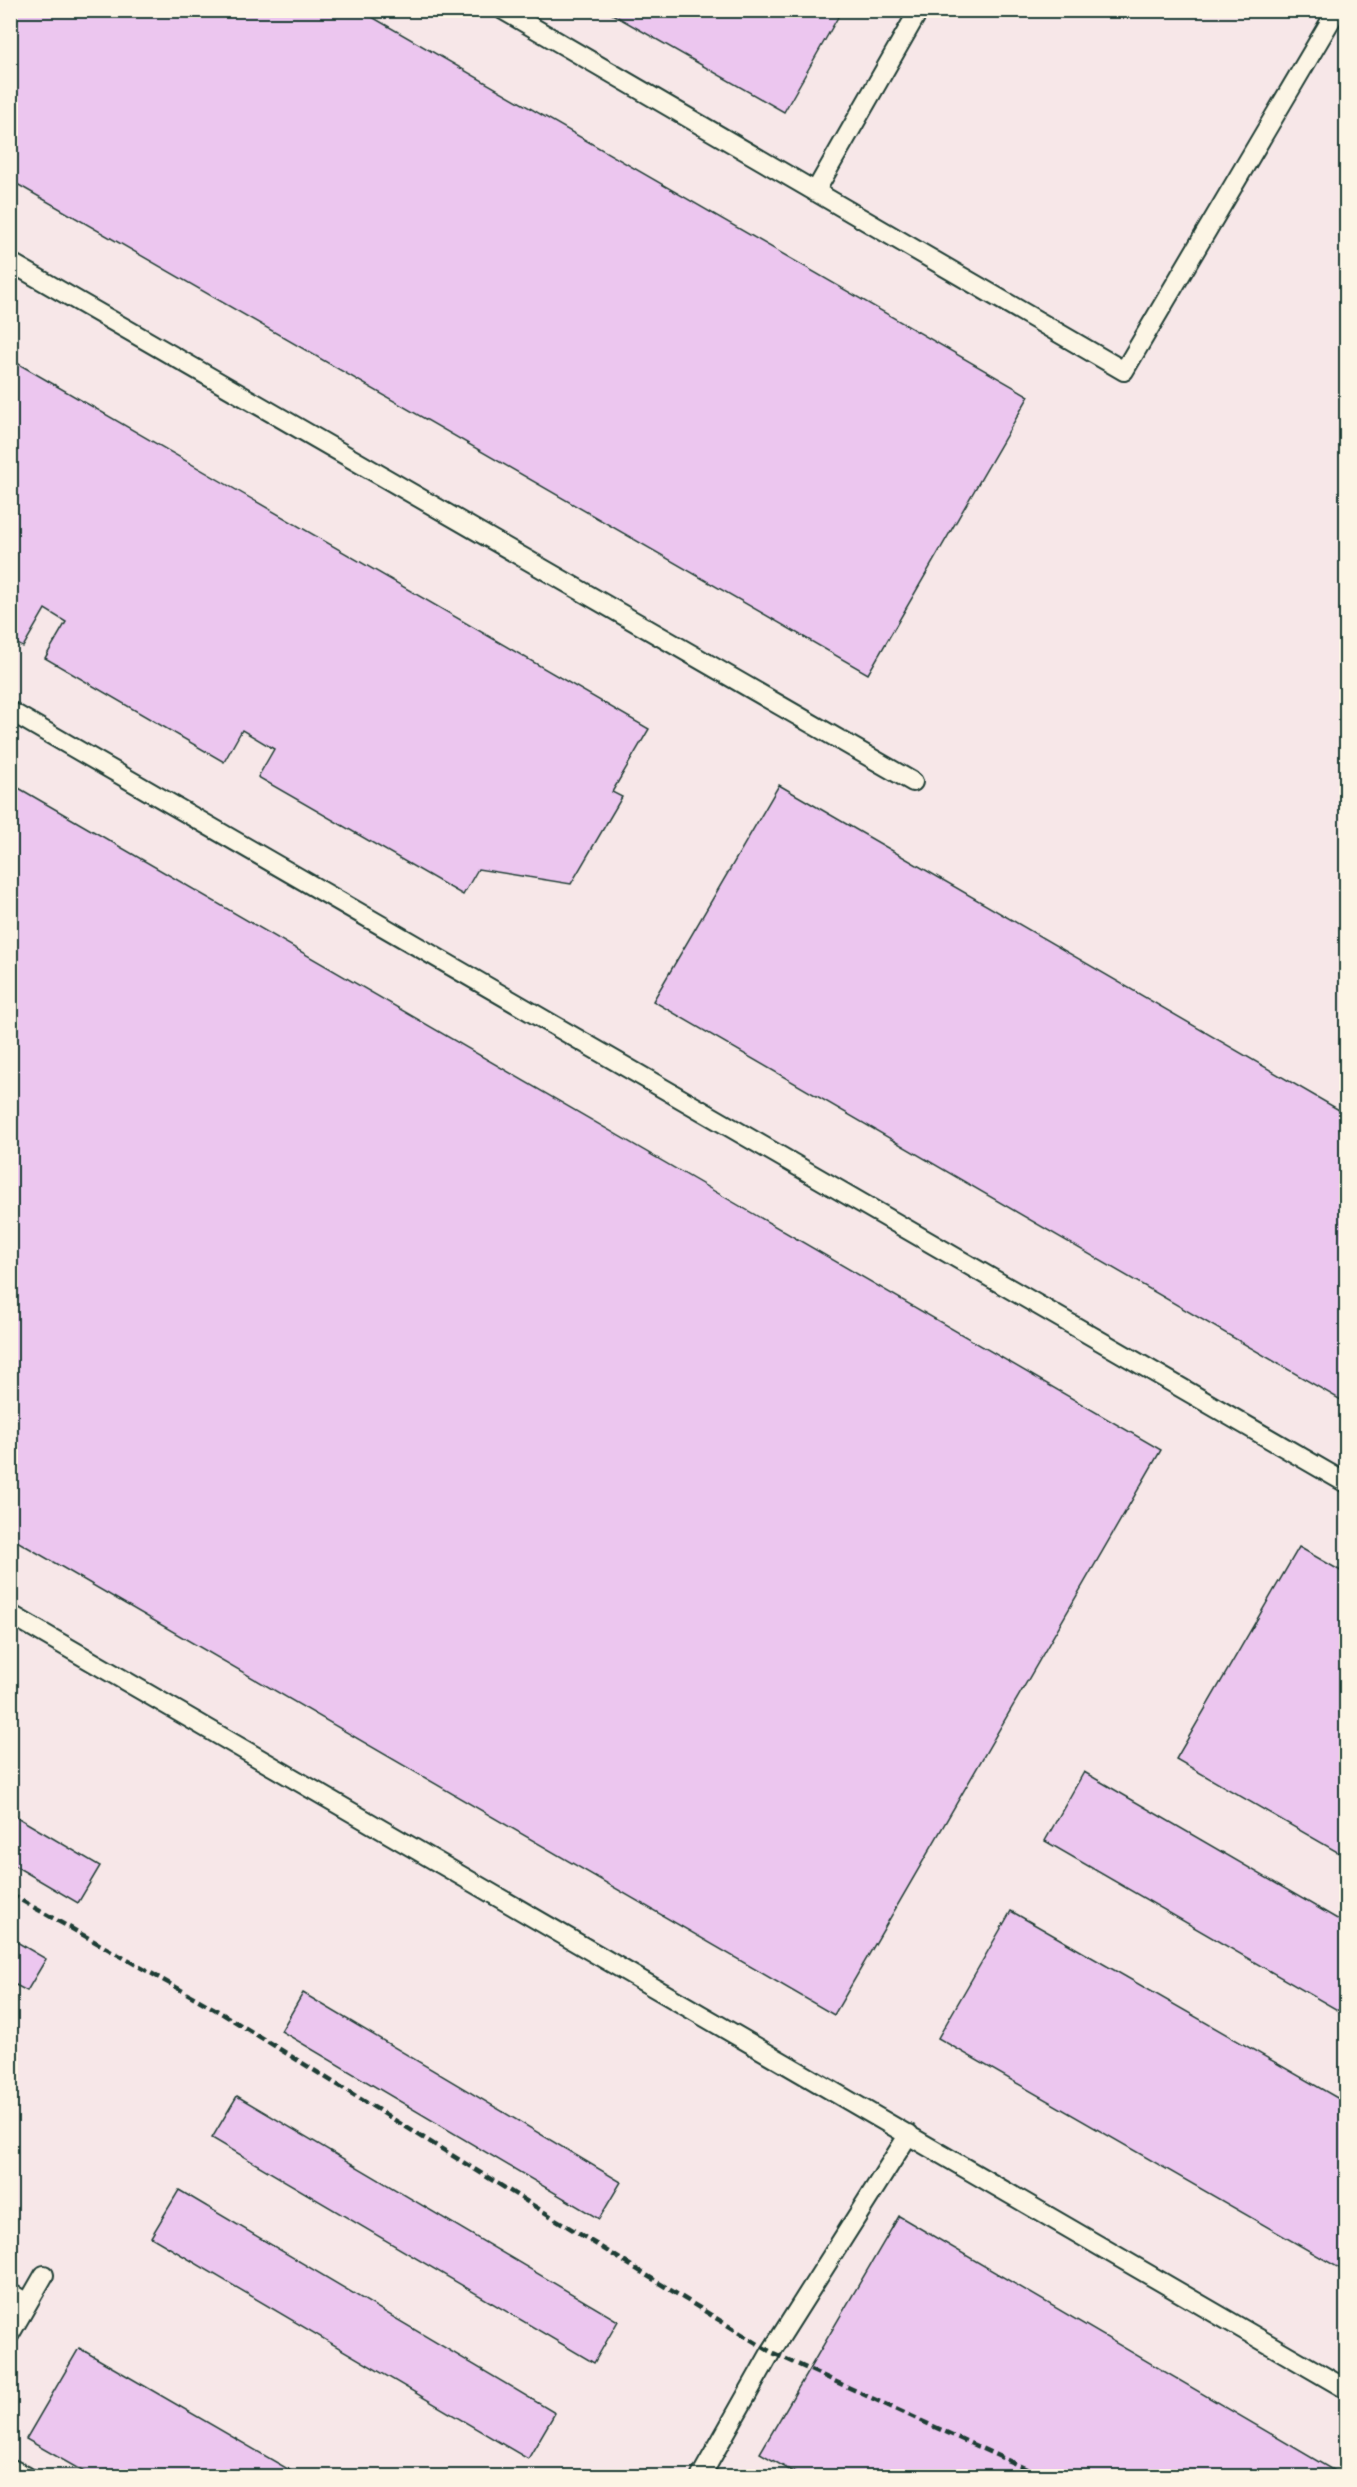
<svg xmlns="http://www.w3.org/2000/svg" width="1357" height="2487" viewBox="0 0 1357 2487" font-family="'Shantell Sans',sans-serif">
  <rect width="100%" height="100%" fill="#fcf5e5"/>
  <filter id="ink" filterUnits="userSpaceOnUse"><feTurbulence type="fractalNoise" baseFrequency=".0167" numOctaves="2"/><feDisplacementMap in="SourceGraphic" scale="12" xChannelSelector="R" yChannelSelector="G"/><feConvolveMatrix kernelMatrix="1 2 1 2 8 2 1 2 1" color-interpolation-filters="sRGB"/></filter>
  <g filter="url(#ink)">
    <!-- built -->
    <path fill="#f7e7e8" d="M11 11H1346V2476H11Z"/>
    <!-- building -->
    <path fill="#ecc6ef" stroke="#1f3d34" stroke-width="1.5" d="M10 10H360L1029 396 868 674 10 180Z
      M605 10H842L784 112Z
      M10 359 649 729 612 792 622 797 571 884 478 869 463 895 258 777 274 749 242 730 224 762 45 658 66 622 45 609 23 647 10 640Z
      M10 783 1161 1450 834 2015 10 1537Z
      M779 785 1346 1114V1403L653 1001Z
      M1299 1547 1346 1574V1857L1176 1759Z
      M1084 1772 1346 1924V2015L1045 1841Z
      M10 1813 100 1866 78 1903 10 1863Z
      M1011 1911 1346 2103V2272L938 2038Z
      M10 1938 46 1959 27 1991 10 1982Z
      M303 1993 621 2182 599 2219 281 2031Z
      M237 2096 618 2321 594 2363 212 2138Z
      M179 2190 555 2413 528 2459 151 2237Z
      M899 2216 1343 2476H800L760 2453Z
      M79 2348 300 2476H91L26 2439Z"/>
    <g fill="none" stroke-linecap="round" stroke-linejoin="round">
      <!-- lane casing -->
      <g stroke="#1f3d34" stroke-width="22">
        <path id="lane" d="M503 10 1124 371 1337 10
          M815 192 919 10
          M10 262 913 782
          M10 711 1346 1483
          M10 1614 1346 2389
          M10 2293 28 2303
          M10 2334 44 2275
          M10 2468 26 2476
          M701 2476 771 2352 909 2134"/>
      </g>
      <!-- lane -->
      <use href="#lane" stroke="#fcf5e5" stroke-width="18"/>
      <!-- rail -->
      <path stroke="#1f3d34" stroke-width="4.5" stroke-dasharray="9 4.5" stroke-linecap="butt" d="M10 1894 213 2008 771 2352 1042 2476"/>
    </g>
  </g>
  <!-- margin -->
  <rect width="1357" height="2487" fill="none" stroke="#fcf5e5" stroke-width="36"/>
  <rect x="18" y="18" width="1321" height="2451" fill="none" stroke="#1f3d34" stroke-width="2" filter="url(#ink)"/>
</svg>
